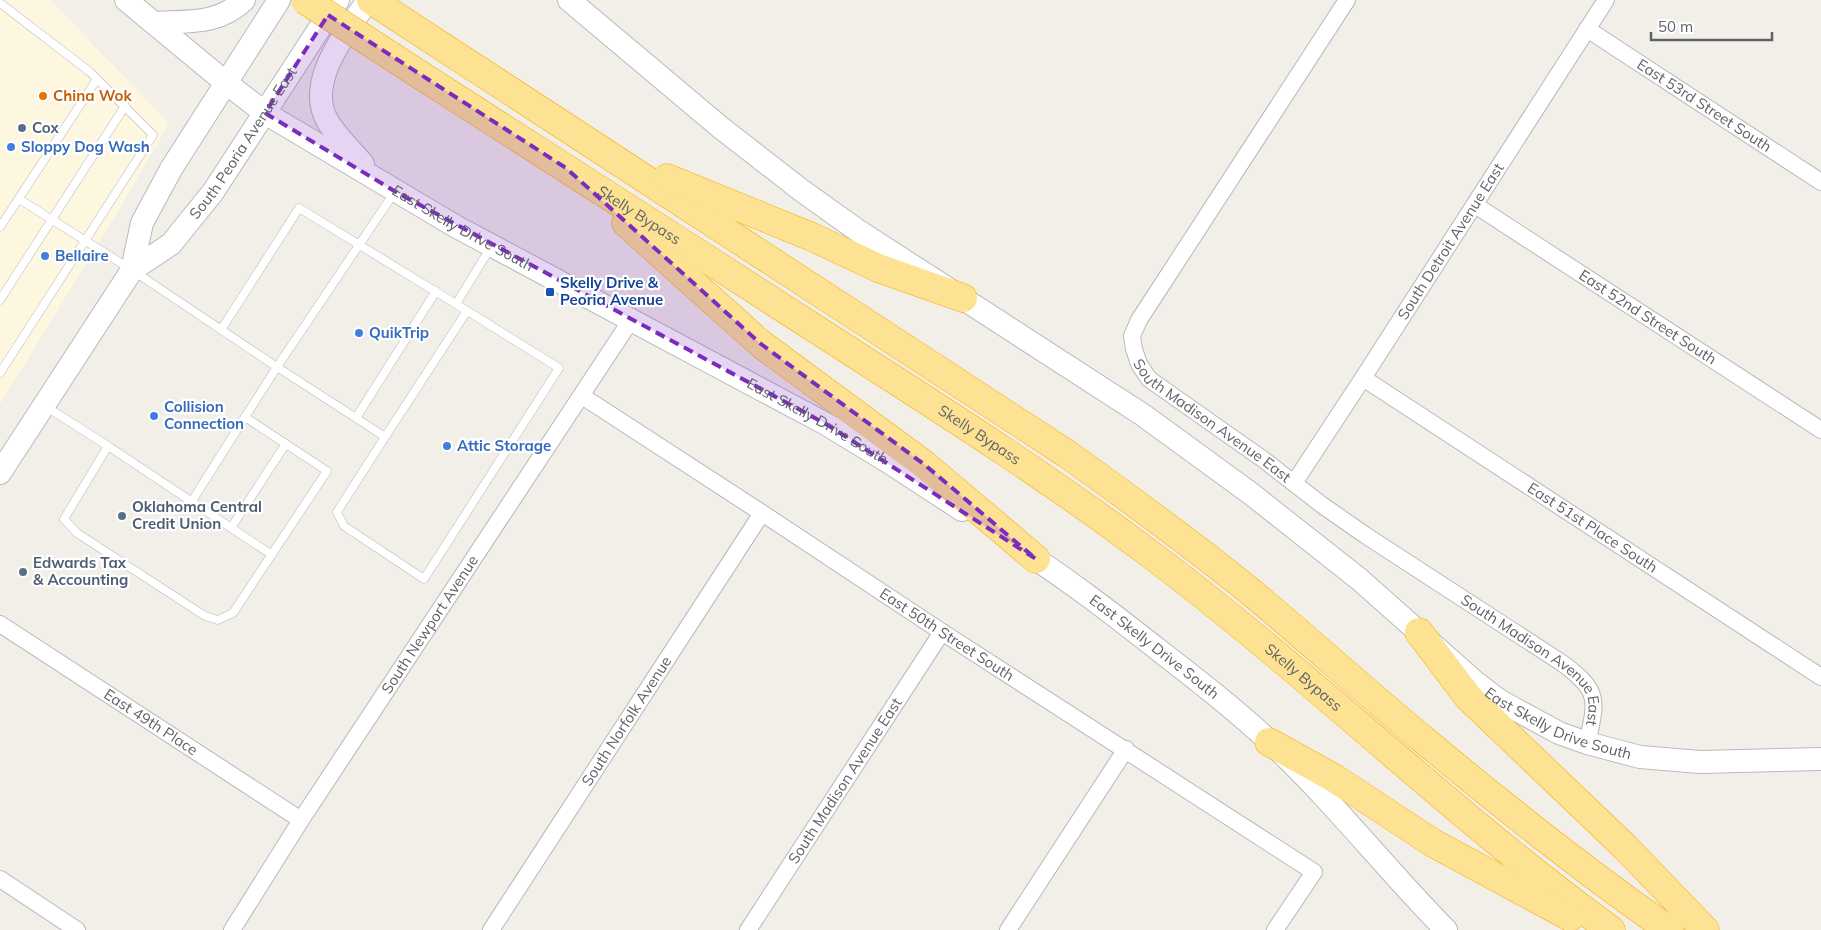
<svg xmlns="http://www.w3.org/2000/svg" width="1821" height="930" viewBox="0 0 1821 930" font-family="Mulish,sans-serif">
  <rect width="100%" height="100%" fill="#f1efe8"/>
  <!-- commercial -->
  <path fill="#fef7e0" d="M0 0H50L169 123 125 200 0 404Z"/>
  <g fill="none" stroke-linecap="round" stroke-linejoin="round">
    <!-- lane casing -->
    <g stroke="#b5b8bc" stroke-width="9">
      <path id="lane" d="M0 3 90 72 153 135 0 373
        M19 199 132 270 277 367 394 193
        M0 227 97 79
        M0 300 125 106
        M221 330 299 208 456 304 491 247
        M45 406 108 446 64 519 77 533 205 616 218 620 233 613 327 471 245 417 277 367 356 418 436 291
        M356 418 385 437 337 512 344 526 424 579 559 368 456 304
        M385 437 467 311
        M108 446 272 555
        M192 501 245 417
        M231 528 285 445"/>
    </g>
    <!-- street casing -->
    <g stroke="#b5b8bc" stroke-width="18">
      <g id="street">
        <path id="s1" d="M1347 0 1139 320 1132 336 1134 349 1139 364 1149 379 1264 460 1322 505 1365 535 1562 663C1600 691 1597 700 1587 743"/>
        <path id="s2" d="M1587 29 1821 182"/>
        <path id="s3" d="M1475 205 1821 430"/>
        <path id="s4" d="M1363 378 1821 677"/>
        <path id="s5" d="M582 396 762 513 942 632 1314 872 1275 930"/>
        <path id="s6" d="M1294 483 1363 378 1606 0"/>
        <path id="s7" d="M0 624 301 820"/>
        <path d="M0 879 77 930"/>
        <path id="s8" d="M232 930 301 820 631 320"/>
        <path id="s9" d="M491 930 762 513"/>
        <path id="s10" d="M748 930 942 632"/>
        <path d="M1008 930 1126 749"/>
      </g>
    </g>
    <!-- secondary casing -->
    <g stroke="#b6babf" stroke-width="24">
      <g id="secondary">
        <path id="s11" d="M126 0 225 82 265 113 455 226 826 424 887 461 962 510"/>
        <path id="s12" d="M569 0 720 127 801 190 857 230 1143 415 1250 493 1359 579 1475 682 1500 701 1559 733 1587 743 1640 757 1700 762 1821 759"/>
        <path d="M154 23C188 21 218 25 244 0"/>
        <path d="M363 164C352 151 337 137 328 122 304 82 347 32 368 0"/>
        <path id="s13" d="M132 270 171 244 213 192 338 0"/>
        <path d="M0 473 132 270 142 223 171 169 279 0"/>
        <path id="s14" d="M1022 550C1072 582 1119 619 1165 655 1201 683 1237 711 1270 742 1333 801 1386 869 1446 930"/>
      </g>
    </g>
    <!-- highway casing -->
    <g stroke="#f9ab00" stroke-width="29">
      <g id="highway">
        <path d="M371 0 1067 454C1130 499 1192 544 1252 593 1311 642 1367 693 1425 741 1504 807 1585 871 1669 930"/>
        <path id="s15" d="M411 69C545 155 678 240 811 326 926 400 1041 472 1150 554 1309 673 1450 813 1611 930"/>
        <path d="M667 178 812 237 878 268 963 298"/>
        <path d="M626 223 761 344 925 465 1036 559"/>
        <path d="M1419 632 1468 697 1625 847 1705 930"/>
        <path d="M1269 742 1334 778 1433 843 1570 917"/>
      </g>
    </g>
    <!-- lane -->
    <use href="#lane" stroke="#fff" stroke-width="8"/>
    <!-- street -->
    <use href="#street" stroke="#fff" stroke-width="16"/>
    <!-- secondary -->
    <use href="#secondary" stroke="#fff" stroke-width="22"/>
    <!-- highway -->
    <use href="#highway" stroke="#fde293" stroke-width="28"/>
    <!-- highway-bridge casing -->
    <g stroke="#f9ab00" stroke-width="29" stroke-linecap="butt">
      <path id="highway-bridge" d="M305 0 411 69"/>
    </g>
    <!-- highway-bridge -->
    <use href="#highway-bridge" stroke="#fde293" stroke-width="28"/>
  </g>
  <!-- marked area -->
  <path fill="#7b2cbf" fill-opacity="0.2" stroke="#7b2cbf" stroke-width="4" stroke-dasharray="10 6" stroke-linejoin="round" d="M328 15 566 168 761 344 925 465 1036 559 826 424 396 192 265 113Z"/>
  <!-- markers -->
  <circle fill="#e8710a" stroke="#fff" stroke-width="2" cx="43" cy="96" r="5"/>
  <g fill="#5c6f8a" stroke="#fff" stroke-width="2">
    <circle cx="22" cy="128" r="5"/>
    <circle cx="122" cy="516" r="5"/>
    <circle cx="23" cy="572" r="5"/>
  </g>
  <g fill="#3f7fe0" stroke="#fff" stroke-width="2">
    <circle cx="11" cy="147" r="5"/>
    <circle cx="45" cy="256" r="5"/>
    <circle cx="359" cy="333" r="5"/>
    <circle cx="154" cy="416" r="5"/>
    <circle cx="447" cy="446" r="5"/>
  </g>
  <rect fill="#1a4fb4" stroke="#fff" stroke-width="2" x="545" y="287" width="10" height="10" rx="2.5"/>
  <g text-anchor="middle" stroke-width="4.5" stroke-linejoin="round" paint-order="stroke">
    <!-- food labels -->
    <g font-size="15" font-weight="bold" fill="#c56008" stroke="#fff" text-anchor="start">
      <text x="53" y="101">China Wok</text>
    </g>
    <!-- street labels -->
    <g font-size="15" fill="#5f6368" stroke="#fff">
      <text dy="5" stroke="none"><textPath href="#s2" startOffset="140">East 53rd Street South</textPath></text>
      <text dy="5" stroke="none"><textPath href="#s13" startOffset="171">South Peoria Avenue East</textPath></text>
      <text dy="5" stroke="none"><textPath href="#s15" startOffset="271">Skelly Bypass</textPath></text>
      <text dy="5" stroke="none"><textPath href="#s11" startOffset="408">East Skelly Drive South</textPath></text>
      <text dy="5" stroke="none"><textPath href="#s6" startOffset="288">South Detroit Avenue East</textPath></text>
      <text dy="5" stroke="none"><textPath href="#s3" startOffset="206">East 52nd Street South</textPath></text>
      <text dy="5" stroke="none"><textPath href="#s1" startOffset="521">South Madison Avenue East</textPath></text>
      <text dy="5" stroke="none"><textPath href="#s11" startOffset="812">East Skelly Drive South</textPath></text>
      <text dy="5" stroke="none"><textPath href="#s15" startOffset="676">Skelly Bypass</textPath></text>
      <text dy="5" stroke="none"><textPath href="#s4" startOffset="274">East 51st Place South</textPath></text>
      <text dy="5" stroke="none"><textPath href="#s8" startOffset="364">South Newport Avenue</textPath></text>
      <text dy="5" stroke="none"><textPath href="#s5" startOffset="436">East 50th Street South</textPath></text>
      <text dy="5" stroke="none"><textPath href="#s14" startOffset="164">East Skelly Drive South</textPath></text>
      <text dy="5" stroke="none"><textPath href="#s1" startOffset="926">South Madison Avenue East</textPath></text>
      <text dy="5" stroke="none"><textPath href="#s15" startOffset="1081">Skelly Bypass</textPath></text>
      <text dy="5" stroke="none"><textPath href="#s9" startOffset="249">South Norfolk Avenue</textPath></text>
      <text dy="5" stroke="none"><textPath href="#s12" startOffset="1230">East Skelly Drive South</textPath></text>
      <text dy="5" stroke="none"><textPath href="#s7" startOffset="180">East 49th Place</textPath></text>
      <text dy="5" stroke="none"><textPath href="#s10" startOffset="178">South Madison Avenue East</textPath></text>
    </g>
    <!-- service labels -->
    <g font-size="15" font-weight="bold" fill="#4e5e75" stroke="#fff" text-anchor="start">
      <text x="32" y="133">Cox</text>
      <text x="132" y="512">Oklahoma Central<tspan x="132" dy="17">Credit Union</tspan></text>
      <text x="33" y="568">Edwards Tax<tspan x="33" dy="17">&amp; Accounting</tspan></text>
    </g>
    <!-- shop labels -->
    <g font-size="15" font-weight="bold" fill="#366cbe" stroke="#fff" text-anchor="start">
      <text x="21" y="152">Sloppy Dog Wash</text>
      <text x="55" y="261">Bellaire</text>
      <text x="369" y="338">QuikTrip</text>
      <text x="164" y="412">Collision<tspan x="164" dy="17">Connection</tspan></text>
      <text x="457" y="451">Attic Storage</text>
    </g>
    <!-- transit labels -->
    <g font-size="15" font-weight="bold" fill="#164399" stroke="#fff" text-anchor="start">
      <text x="560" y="288">Skelly Drive &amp;<tspan x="560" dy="17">Peoria Avenue</tspan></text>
    </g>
  </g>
  <!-- scale -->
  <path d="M1651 32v8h121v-8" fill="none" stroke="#5f6368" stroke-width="2.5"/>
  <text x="1658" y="32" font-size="15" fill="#5f6368" stroke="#ffffff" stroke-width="4" paint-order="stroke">50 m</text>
</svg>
